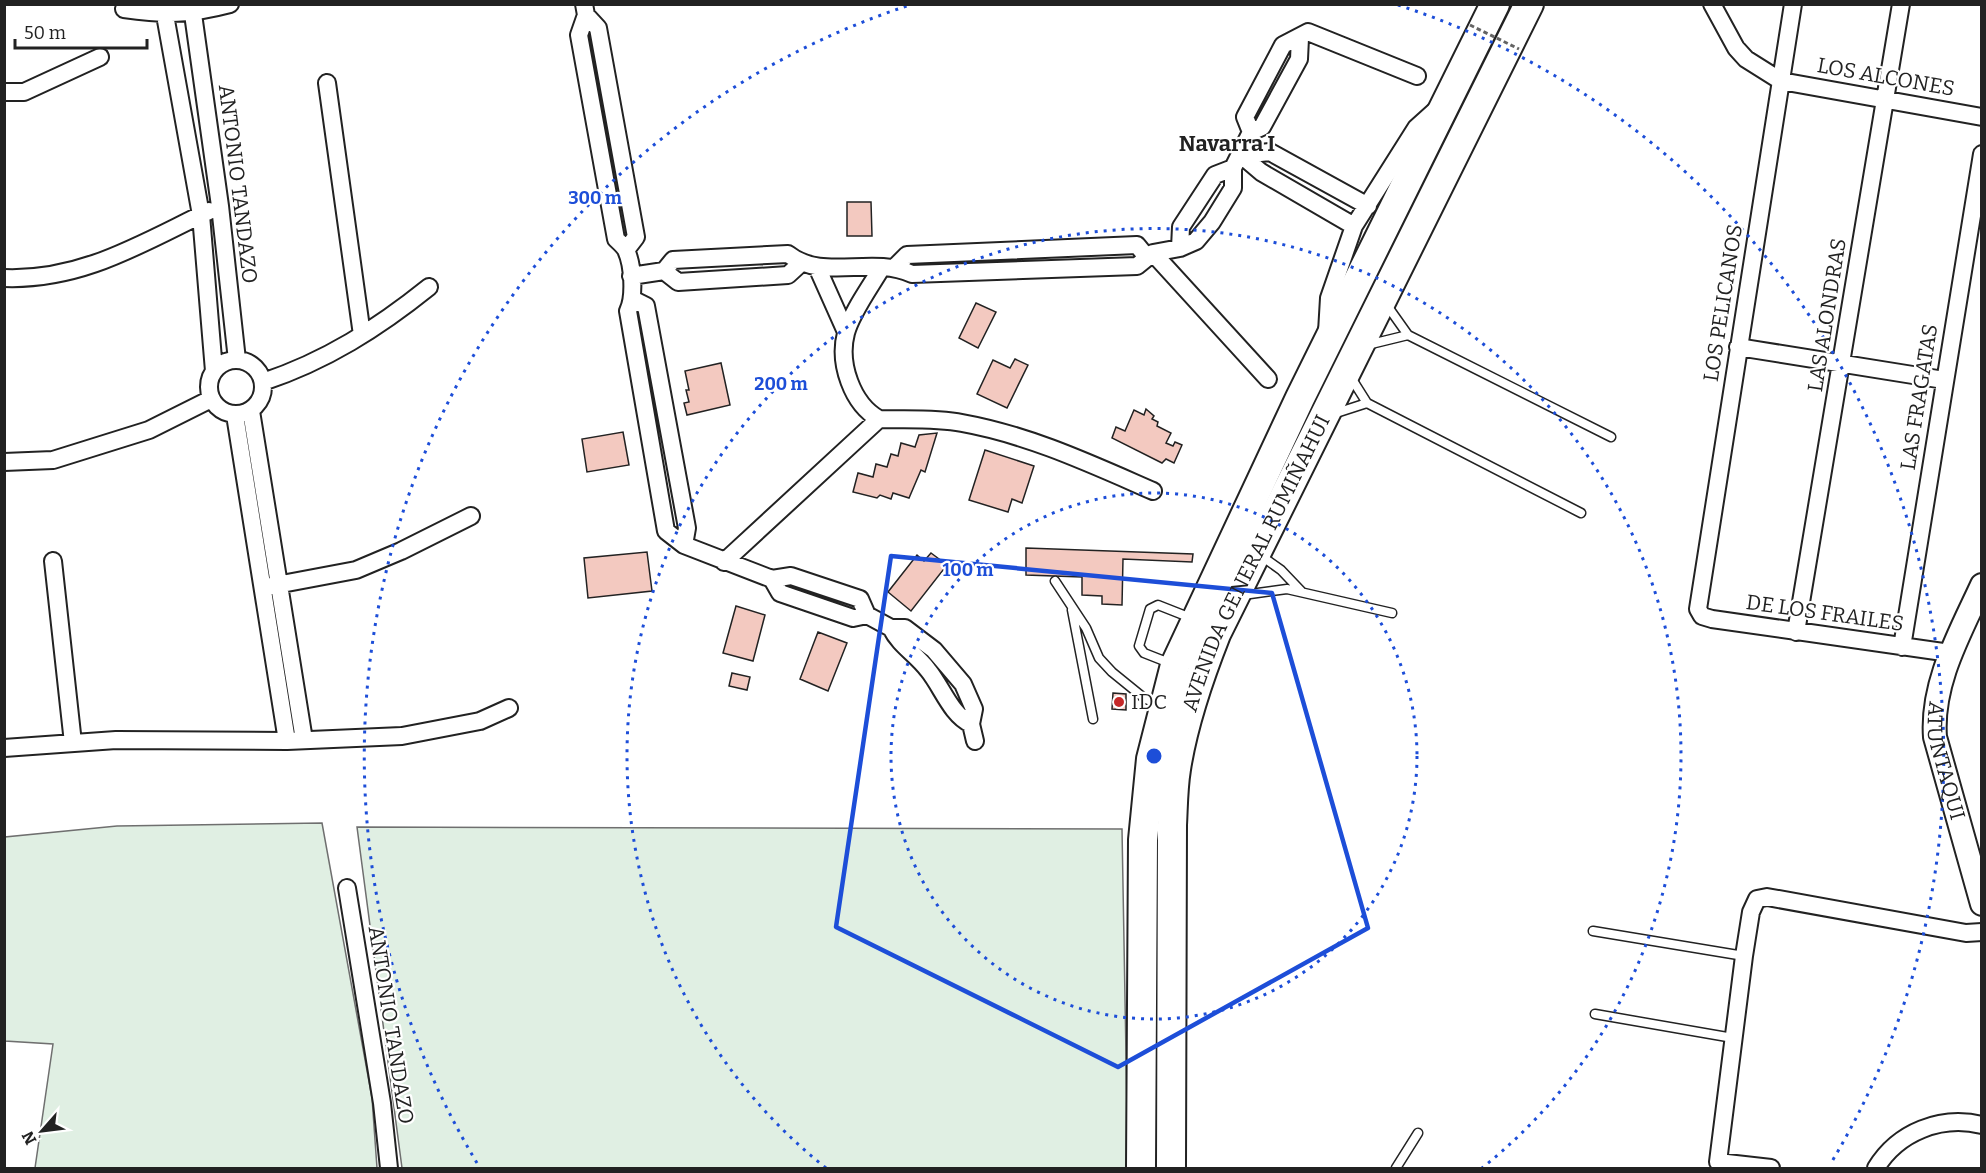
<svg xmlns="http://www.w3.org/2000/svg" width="1986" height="1173" viewBox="0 0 1986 1173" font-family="Bitter,serif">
  <rect width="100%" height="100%" fill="#fff"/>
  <!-- green -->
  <path fill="#e0efe3" stroke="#6f6f6f" stroke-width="1.5" d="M322 823 372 1098 377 1168H35L53 1044 5 1041V837L117 826Z
    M357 827 1122 829 1128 1168H402Z"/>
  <!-- building -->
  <path fill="#f3c9c0" stroke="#222" stroke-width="1.5" d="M847 202H871L872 236H847Z
    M976 303 996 312 978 348 959 338Z
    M1015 359 1028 365 1007 408 977 394 993 360 1010 368Z
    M721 363 730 405 687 415 684 403 689 402 686 390H689L685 371Z
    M1146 409 1154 416 1152 419 1158 422 1157 426 1171 433 1166 443 1173 446 1175 442 1182 445 1174 463 1166 459 1162 463 1112 438 1116 427 1125 431 1134 410 1144 415Z
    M623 432 629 465 587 472 582 439Z
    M937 433 925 472 921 470 909 498 893 493 891 499 880 495 877 498 853 492 858 473 873 477 876 464 887 467 891 454 898 456 901 443 915 447 919 435Z
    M985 450 1034 466 1022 503 1012 499 1008 512 969 500Z
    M1026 548 1193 554 1192 562 1123 559 1122 605 1102 604V596L1082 595V577L1026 575Z
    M647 552 652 591 588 598 584 558Z
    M931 553 947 565 911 611 888 592 917 555 924 561Z
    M736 606 765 615 753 661 723 653Z
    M818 632 847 643 828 691 800 679Z
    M732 673 750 677 747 690 729 686Z
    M1113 693 1126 694V710L1112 709Z"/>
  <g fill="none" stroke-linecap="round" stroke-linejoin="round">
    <!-- lane casing -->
    <g stroke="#222" stroke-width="11">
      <path id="lane" d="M1386 304 1408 335 1611 437
        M1367 345 1408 335
        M1350 376 1367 403 1581 513
        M1333 414 1367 403
        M1260 555 1281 570 1302 592
        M1055 581 1086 628 1099 658 1112 672 1144 698 1160 705
        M1243 595 1287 589 1392 613
        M1072 610 1093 719
        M1172 664 1144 653 1139 646 1150 609 1158 605 1191 618
        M1593 931 1744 956
        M1595 1014 1733 1038
        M1396 1168 1418 1133"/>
    </g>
    <!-- street casing -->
    <g stroke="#222" stroke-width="20">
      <path id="street" d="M584 4 586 15 579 35 616 239C619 242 624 246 626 250 633 265 635 297 628 311L666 531 684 545 772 579 791 576 860 599 867 615 891 628H905L934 650 963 684 974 709 971 724 975 741
        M1712 4 1736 48 1746 59 1781 81 1982 117
        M1793 4 1698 609 1702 616 1712 619 1950 653
        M124 9C166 15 188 15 230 4
        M193 14 220 206 237 360
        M165 15 201 215 214 371
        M586 15 598 28 636 237 626 250
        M327 83 362 335
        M4 92H24L100 57
        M1251 132 1245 117 1283 45 1308 32 1417 76
        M1241 155 1270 152 1368 206
        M1241 155 1261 172 1354 226
        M1180 248 1181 227 1215 175 1233 168
        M1153 253 1268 379
        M817 267 846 332
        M895 267 907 255 1137 245 1146 256
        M664 271 678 282 788 275 800 264
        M631 276 664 271 673 260 788 254C823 282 871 255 912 274L1137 266 1153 253 1180 248 1196 241 1212 222 1233 188V168L1251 132 1262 127 1299 59 1300 38
        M4 278C82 281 142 243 209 211
        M634 300 646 306 687 528 684 545
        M1327 332 1329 298 1354 226 1416 128 1436 110
        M1738 347 1944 380
        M209 387a27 27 0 1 1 54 0a27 27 0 1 1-54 0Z
        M263 382C326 361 378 328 429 287
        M251 411 304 740
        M235 415 287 741
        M879 419C852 404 838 363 846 333 851 313 871 286 882 267
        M4 462 53 460 149 430 211 399
        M53 561 73 743
        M724 562 879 419C906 420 936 418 962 423 1029 435 1091 464 1153 491
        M772 579 780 593 853 618 867 615
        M271 586 356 570 401 551 471 516
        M891 628C900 646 916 654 928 670 942 687 951 715 971 724
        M1796 632 1901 4
        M1902 647 1982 154
        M4 748 116 740 287 741 402 736 480 721 509 708
        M347 888 382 1103 389 1168
        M1771 1168 1718 1162 1744 956 1751 912 1757 899 1767 897 1966 933 1982 932
        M1876 1168C1898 1132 1941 1115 1982 1125"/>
    </g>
    <!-- secondary casing -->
    <g stroke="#222" stroke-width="26">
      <g id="secondary">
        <path id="s1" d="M1982 585C1960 633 1931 683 1935 737L1982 904"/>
      </g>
    </g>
    <!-- highway casing -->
    <g stroke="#222" stroke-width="32">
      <g id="highway">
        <path d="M1141 1168 1143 840 1151 759 1175 665 1300 398 1495 4"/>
        <path id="s2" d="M1171 1168 1172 825C1173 806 1173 787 1176 769 1183 723 1199 677 1216 634L1529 4"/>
      </g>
    </g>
    <!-- lane -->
    <use href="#lane" stroke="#fff" stroke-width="8"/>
    <!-- street -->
    <use href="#street" stroke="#fff" stroke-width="16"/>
    <!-- secondary -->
    <use href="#secondary" stroke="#fff" stroke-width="22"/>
    <!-- highway -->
    <use href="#highway" stroke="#fff" stroke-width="28"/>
    <!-- path-bridge -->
    <path stroke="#646464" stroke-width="3" stroke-dasharray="4.5 3" stroke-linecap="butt" d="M1470 25 1519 49"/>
  </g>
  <!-- marked area -->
  <path fill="none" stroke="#1d4ed8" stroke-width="4.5" stroke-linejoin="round" d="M891 556 1272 593 1368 928 1118 1067 836 927Z"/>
  <!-- distance rings -->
  <g fill="none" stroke="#1d4ed8" stroke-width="3" stroke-dasharray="3 6">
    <circle cx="1154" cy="756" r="263"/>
    <path d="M826 1168A527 527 0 1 1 1482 1168"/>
    <path d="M477 1163A790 790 0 0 1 910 5M1398 5A790 790 0 0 1 1831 1163"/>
  </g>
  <!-- markers -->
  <circle fill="#c62828" stroke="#fff" stroke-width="2" cx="1119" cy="702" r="6"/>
  <g text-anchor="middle" stroke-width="4.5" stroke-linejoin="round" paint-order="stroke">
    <!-- street labels -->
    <g font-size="21" fill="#222" stroke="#fff">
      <text transform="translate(1886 77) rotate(10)" y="7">LOS ALCONES</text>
      <text transform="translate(238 184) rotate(83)" y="7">ANTONIO TANDAZO</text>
      <text transform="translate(1723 303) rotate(-81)" y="7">LOS PELICANOS</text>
      <text transform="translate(1827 315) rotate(-81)" y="7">LAS ALONDRAS</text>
      <text transform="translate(1919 397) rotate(-81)" y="7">LAS FRAGATAS</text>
      <text dy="7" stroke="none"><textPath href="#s2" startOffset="621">AVENIDA GENERAL RUMIÑAHUI</textPath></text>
      <text transform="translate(1825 613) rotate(8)" y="7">DE LOS FRAILES</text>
      <text dy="7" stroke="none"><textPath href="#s1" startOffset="186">ATUNTAQUI</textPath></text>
      <text transform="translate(391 1025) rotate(81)" y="7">ANTONIO TANDAZO</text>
    </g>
    <!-- poi labels -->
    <g font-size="21" fill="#222" stroke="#fff" text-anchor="start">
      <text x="1131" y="709">IDC</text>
    </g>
    <!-- neighbourhood labels -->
    <g font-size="22" font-weight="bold" fill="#222" stroke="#fff">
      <text x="1227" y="151">Navarra I</text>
    </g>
  </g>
  <circle cx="1154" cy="756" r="9" fill="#1d4ed8" stroke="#fff" stroke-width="3"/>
  <g font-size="18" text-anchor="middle" font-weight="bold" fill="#1d4ed8" stroke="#fff" stroke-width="4.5" stroke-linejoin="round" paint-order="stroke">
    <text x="595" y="204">300 m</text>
    <text x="781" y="390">200 m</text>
    <text x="968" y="576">100 m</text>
  </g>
  <!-- border -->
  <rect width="1986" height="1173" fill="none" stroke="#222222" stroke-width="12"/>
  <!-- north arrow -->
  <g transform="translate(42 1131) rotate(242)" stroke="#ffffff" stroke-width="4.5" paint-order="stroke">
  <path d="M0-4.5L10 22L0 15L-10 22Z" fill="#222222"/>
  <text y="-9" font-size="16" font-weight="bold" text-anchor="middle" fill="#222222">N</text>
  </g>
  <!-- scale -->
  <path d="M15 39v9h132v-9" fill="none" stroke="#222222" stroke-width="3"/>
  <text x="24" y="39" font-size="18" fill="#222222" stroke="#ffffff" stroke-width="4.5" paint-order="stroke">50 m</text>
</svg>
